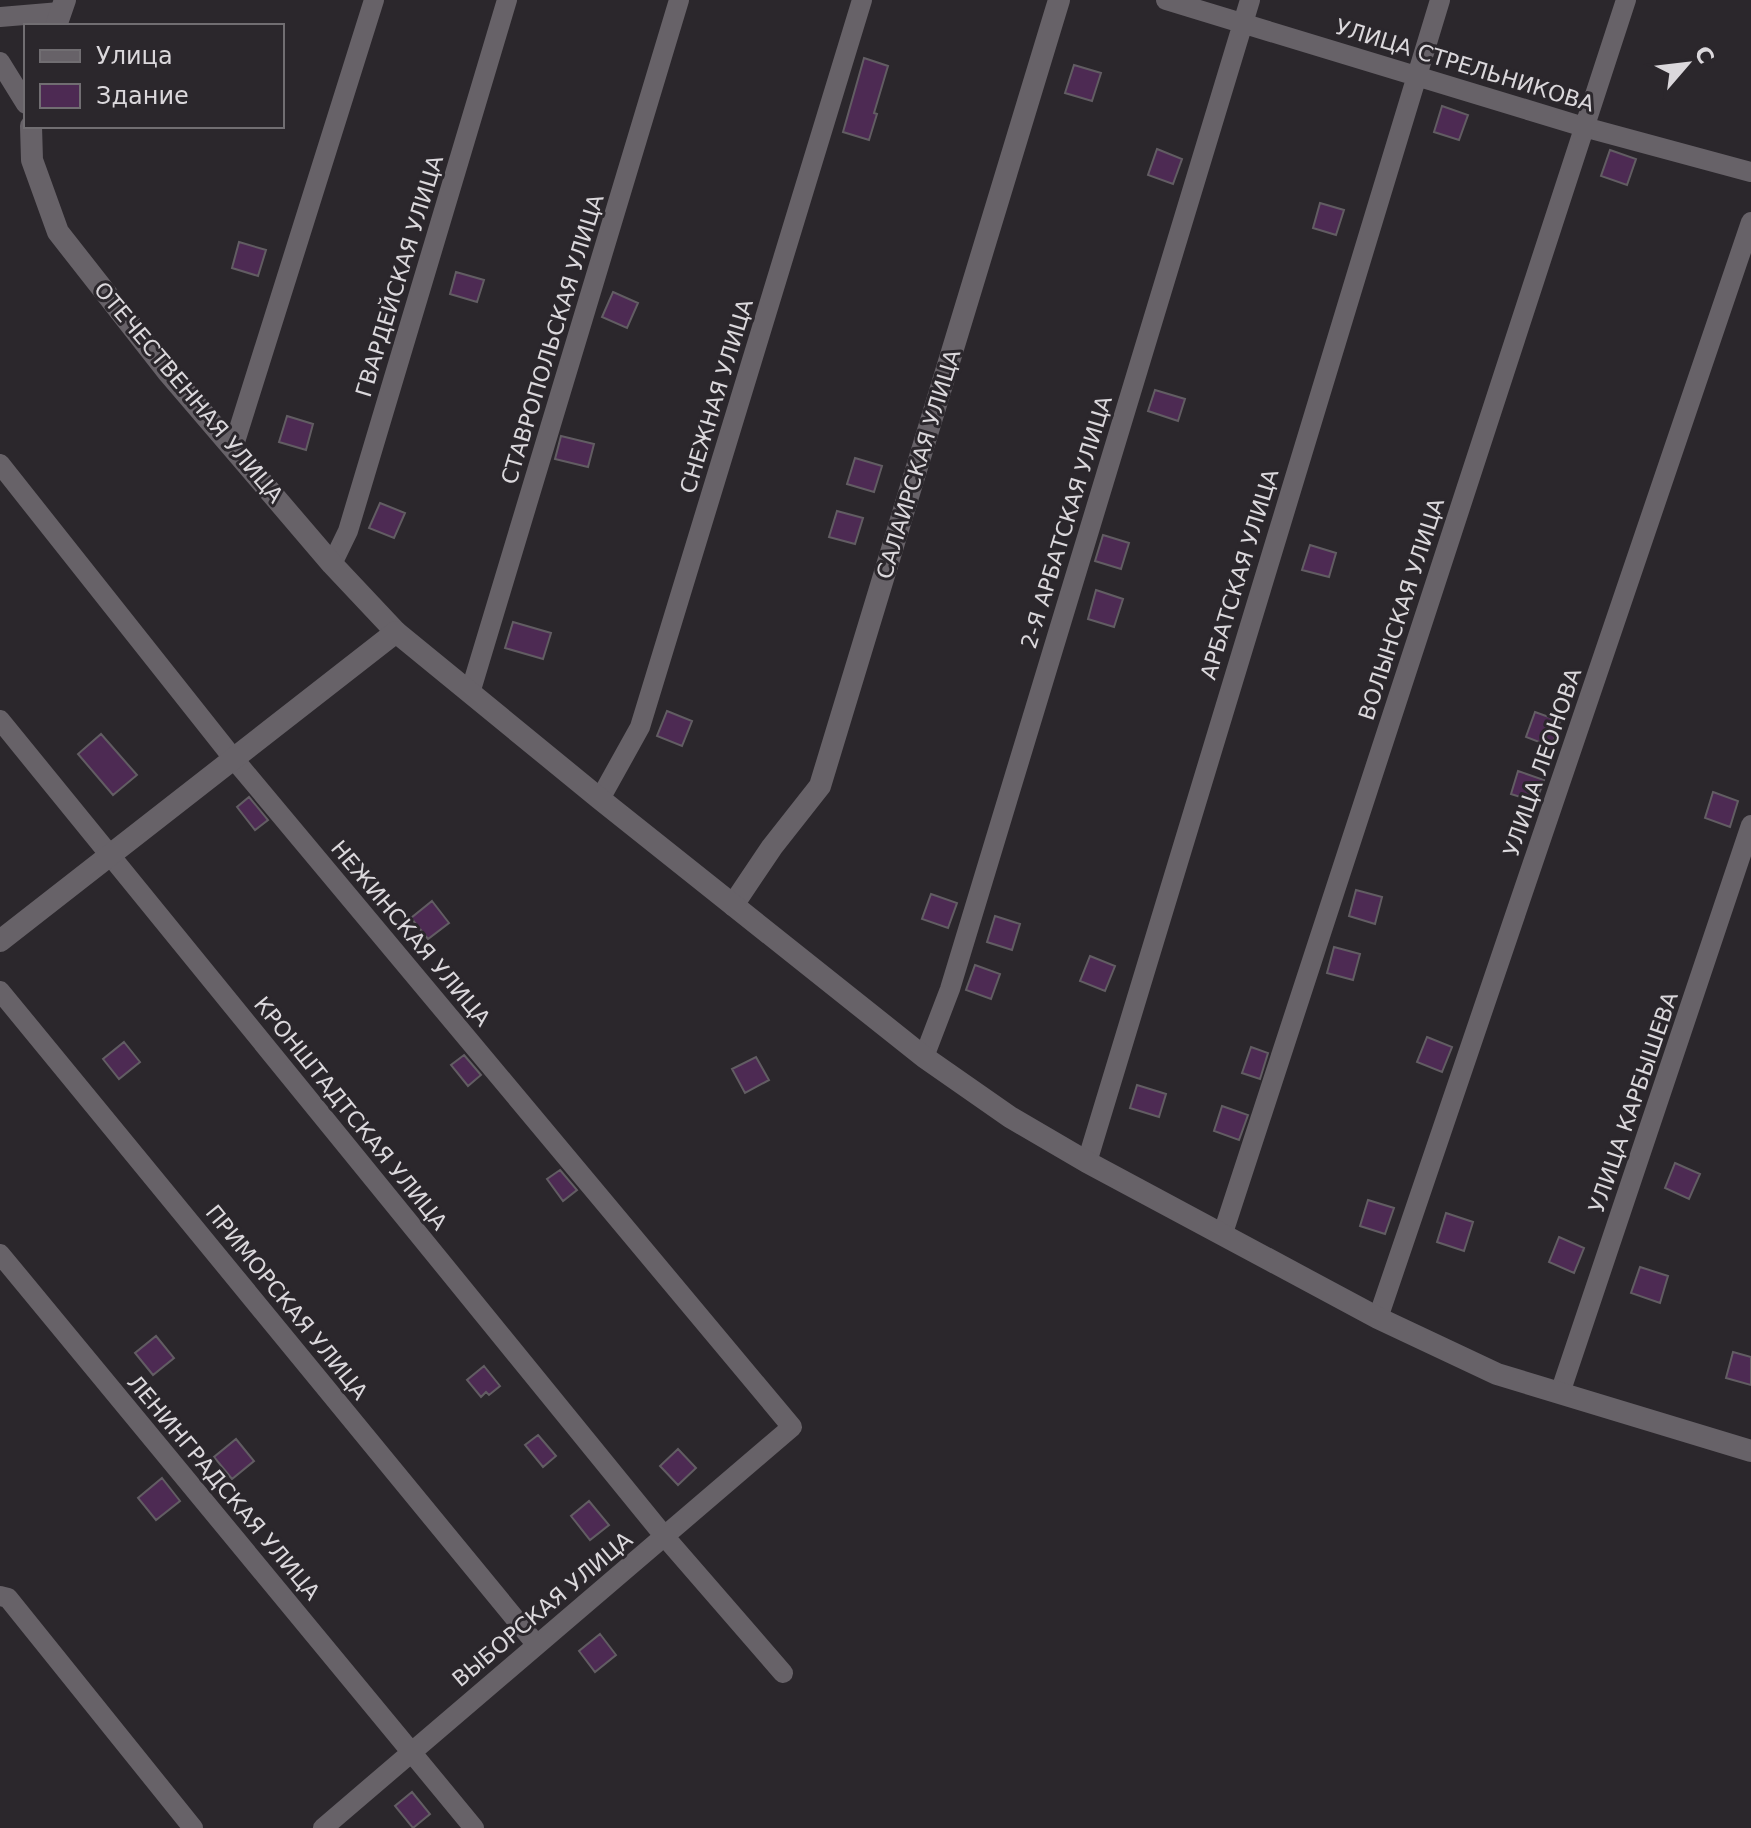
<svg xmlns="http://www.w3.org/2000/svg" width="1751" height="1828" viewBox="0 0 1751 1828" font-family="'DejaVu Sans',sans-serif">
  <rect width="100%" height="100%" fill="#2b272c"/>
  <!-- building -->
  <path fill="#4d2a53" stroke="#625d63" stroke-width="2" d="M864 58 888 66 874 113 877 114 869 140 843 132Z
    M1074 65 1101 73 1092 101 1065 93Z
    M1442 106 1468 115 1459 140 1434 132Z
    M1157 149 1182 159 1173 184 1148 175Z
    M1610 150 1636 159 1627 185 1601 176Z
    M1320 203 1344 210 1336 235 1313 228Z
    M239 242 266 250 258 276 232 268Z
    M456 272 484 280 477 302 450 294Z
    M613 292 638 303 627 328 602 317Z
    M1155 390 1185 399 1178 421 1148 411Z
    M287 416 313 424 306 450 279 442Z
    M561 436 594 444 588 467 555 459Z
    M855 458 882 466 874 492 847 484Z
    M380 503 405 513 394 538 369 528Z
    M837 511 863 518 855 544 829 537Z
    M1103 535 1129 543 1121 569 1095 561Z
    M1310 545 1336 553 1329 577 1302 570Z
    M1096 590 1123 599 1114 627 1088 619Z
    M513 622 551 633 543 659 505 648Z
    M667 711 692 721 682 746 657 736Z
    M1535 712 1560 721 1552 747 1526 737Z
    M101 734 137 775 113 795 78 754Z
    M1518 771 1544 780 1536 802 1511 794Z
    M1713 792 1738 801 1730 827 1705 818Z
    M249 797 268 820 255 830 237 807Z
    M1356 890 1382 897 1375 924 1349 916Z
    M931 894 957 903 948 928 922 919Z
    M432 901 449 923 428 939 411 918Z
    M995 916 1020 924 1012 950 987 942Z
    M1334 947 1360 954 1353 980 1327 973Z
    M1090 956 1115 966 1105 991 1080 981Z
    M975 965 1000 974 991 999 966 990Z
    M1427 1037 1452 1047 1442 1072 1417 1062Z
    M124 1042 140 1062 119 1079 103 1059Z
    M1251 1047 1268 1053 1260 1079 1242 1073Z
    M464 1055 481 1075 468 1086 451 1065Z
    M756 1057 769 1080 745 1093 732 1069Z
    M1137 1085 1166 1094 1159 1117 1130 1108Z
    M1222 1106 1248 1115 1239 1140 1214 1131Z
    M1675 1163 1700 1174 1689 1199 1665 1188Z
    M560 1170 577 1190 563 1201 547 1179Z
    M1368 1200 1394 1208 1385 1234 1360 1226Z
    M1446 1213 1473 1222 1464 1251 1437 1242Z
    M1559 1237 1584 1248 1574 1273 1549 1262Z
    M1640 1267 1668 1276 1660 1303 1631 1293Z
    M156 1336 174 1358 153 1375 135 1353Z
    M1733 1352 1751 1357V1385L1726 1378Z
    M484 1366 500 1386 489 1395 486 1392 481 1397 467 1380Z
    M538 1435 556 1456 543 1467 525 1445Z
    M236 1439 254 1461 232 1479 214 1457Z
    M678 1449 696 1468 678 1485 660 1466Z
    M162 1478 180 1501 156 1520 138 1498Z
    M589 1501 609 1525 590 1540 571 1516Z
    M600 1634 616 1655 595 1672 579 1651Z
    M412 1792 430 1814 413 1828 395 1806Z"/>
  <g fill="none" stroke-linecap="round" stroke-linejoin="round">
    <!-- minor -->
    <path stroke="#676268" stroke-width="20" d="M1166 0 1584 127 1751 172
      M0 17 60 12
      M0 62 26 104
      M233 448 374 0
      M0 464 233 758 792 1427 323 1828
      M332 564 348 531 507 0
      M470 693 679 0
      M0 720 665 1537 783 1673
      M600 799 640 727 862 0
      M0 991 536 1644
      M924 1057 950 989 1250 0
      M1087 1162 1440 0
      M1223 1233 1626 0
      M0 1254 474 1828
      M1378 1318 1751 222
      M1560 1393 1751 825
      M0 1596 8 1598 193 1828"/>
    <!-- tertiary -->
    <path stroke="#676268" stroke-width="22" d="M56 26 65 0
      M31 126 32 160 58 232 167 371 332 564 396 632
      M733 905 772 847 820 786 1059 0"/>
    <!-- secondary -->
    <path stroke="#676268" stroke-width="22" d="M0 941 396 632 600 799 924 1057 1010 1117 1087 1162 1378 1318 1497 1374 1751 1451"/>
  </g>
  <g text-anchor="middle" stroke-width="6" stroke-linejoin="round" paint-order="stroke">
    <!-- street labels -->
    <g font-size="22" fill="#dbd8dc" stroke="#2b272c">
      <text transform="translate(1465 65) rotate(17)" y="8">УЛИЦА СТРЕЛЬНИКОВА</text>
      <text transform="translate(399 276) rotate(-73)" y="8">ГВАРДЕЙСКАЯ УЛИЦА</text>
      <text transform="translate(552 339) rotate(-73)" y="8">СТАВРОПОЛЬСКАЯ УЛИЦА</text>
      <text transform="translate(189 392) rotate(50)" y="8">ОТЕЧЕСТВЕННАЯ УЛИЦА</text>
      <text transform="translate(716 396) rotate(-73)" y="8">СНЕЖНАЯ УЛИЦА</text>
      <text transform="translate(918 464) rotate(-73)" y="8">САЛАИРСКАЯ УЛИЦА</text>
      <text transform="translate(1066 522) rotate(-73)" y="8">2-Я АРБАТСКАЯ УЛИЦА</text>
      <text transform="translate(1239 574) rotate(-73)" y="8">АРБАТСКАЯ УЛИЦА</text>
      <text transform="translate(1401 609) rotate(-72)" y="8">ВОЛЫНСКАЯ УЛИЦА</text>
      <text transform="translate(1542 762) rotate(-71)" y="8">УЛИЦА ЛЕОНОВА</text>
      <text transform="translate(411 933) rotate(50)" y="8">НЕЖИНСКАЯ УЛИЦА</text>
      <text transform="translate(1633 1102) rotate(-71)" y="8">УЛИЦА КАРБЫШЕВА</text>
      <text transform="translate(351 1113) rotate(51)" y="8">КРОНШТАДТСКАЯ УЛИЦА</text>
      <text transform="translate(287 1302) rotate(51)" y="8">ПРИМОРСКАЯ УЛИЦА</text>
      <text transform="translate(224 1487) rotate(50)" y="8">ЛЕНИНГРАДСКАЯ УЛИЦА</text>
      <text transform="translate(542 1609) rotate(-40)" y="8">ВЫБОРСКАЯ УЛИЦА</text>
    </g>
  </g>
  <!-- legend -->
  <rect x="24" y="24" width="260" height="104" fill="#2b272c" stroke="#716e72" stroke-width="2"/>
  <rect x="40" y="50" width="40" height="12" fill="#676268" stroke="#716e72" stroke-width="2"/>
  <text x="96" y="64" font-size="24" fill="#dbd8dc">Улица</text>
  <rect x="40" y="84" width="40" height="24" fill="#4d2a53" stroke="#716e72" stroke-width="2"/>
  <text x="96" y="104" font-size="24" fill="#dbd8dc">Здание</text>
  <!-- north arrow -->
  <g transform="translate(1687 64) rotate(62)" stroke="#2b272c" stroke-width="6" paint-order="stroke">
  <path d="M0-6L14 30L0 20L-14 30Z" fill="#dbd8dc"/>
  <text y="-12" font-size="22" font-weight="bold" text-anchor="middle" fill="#dbd8dc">С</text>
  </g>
</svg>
